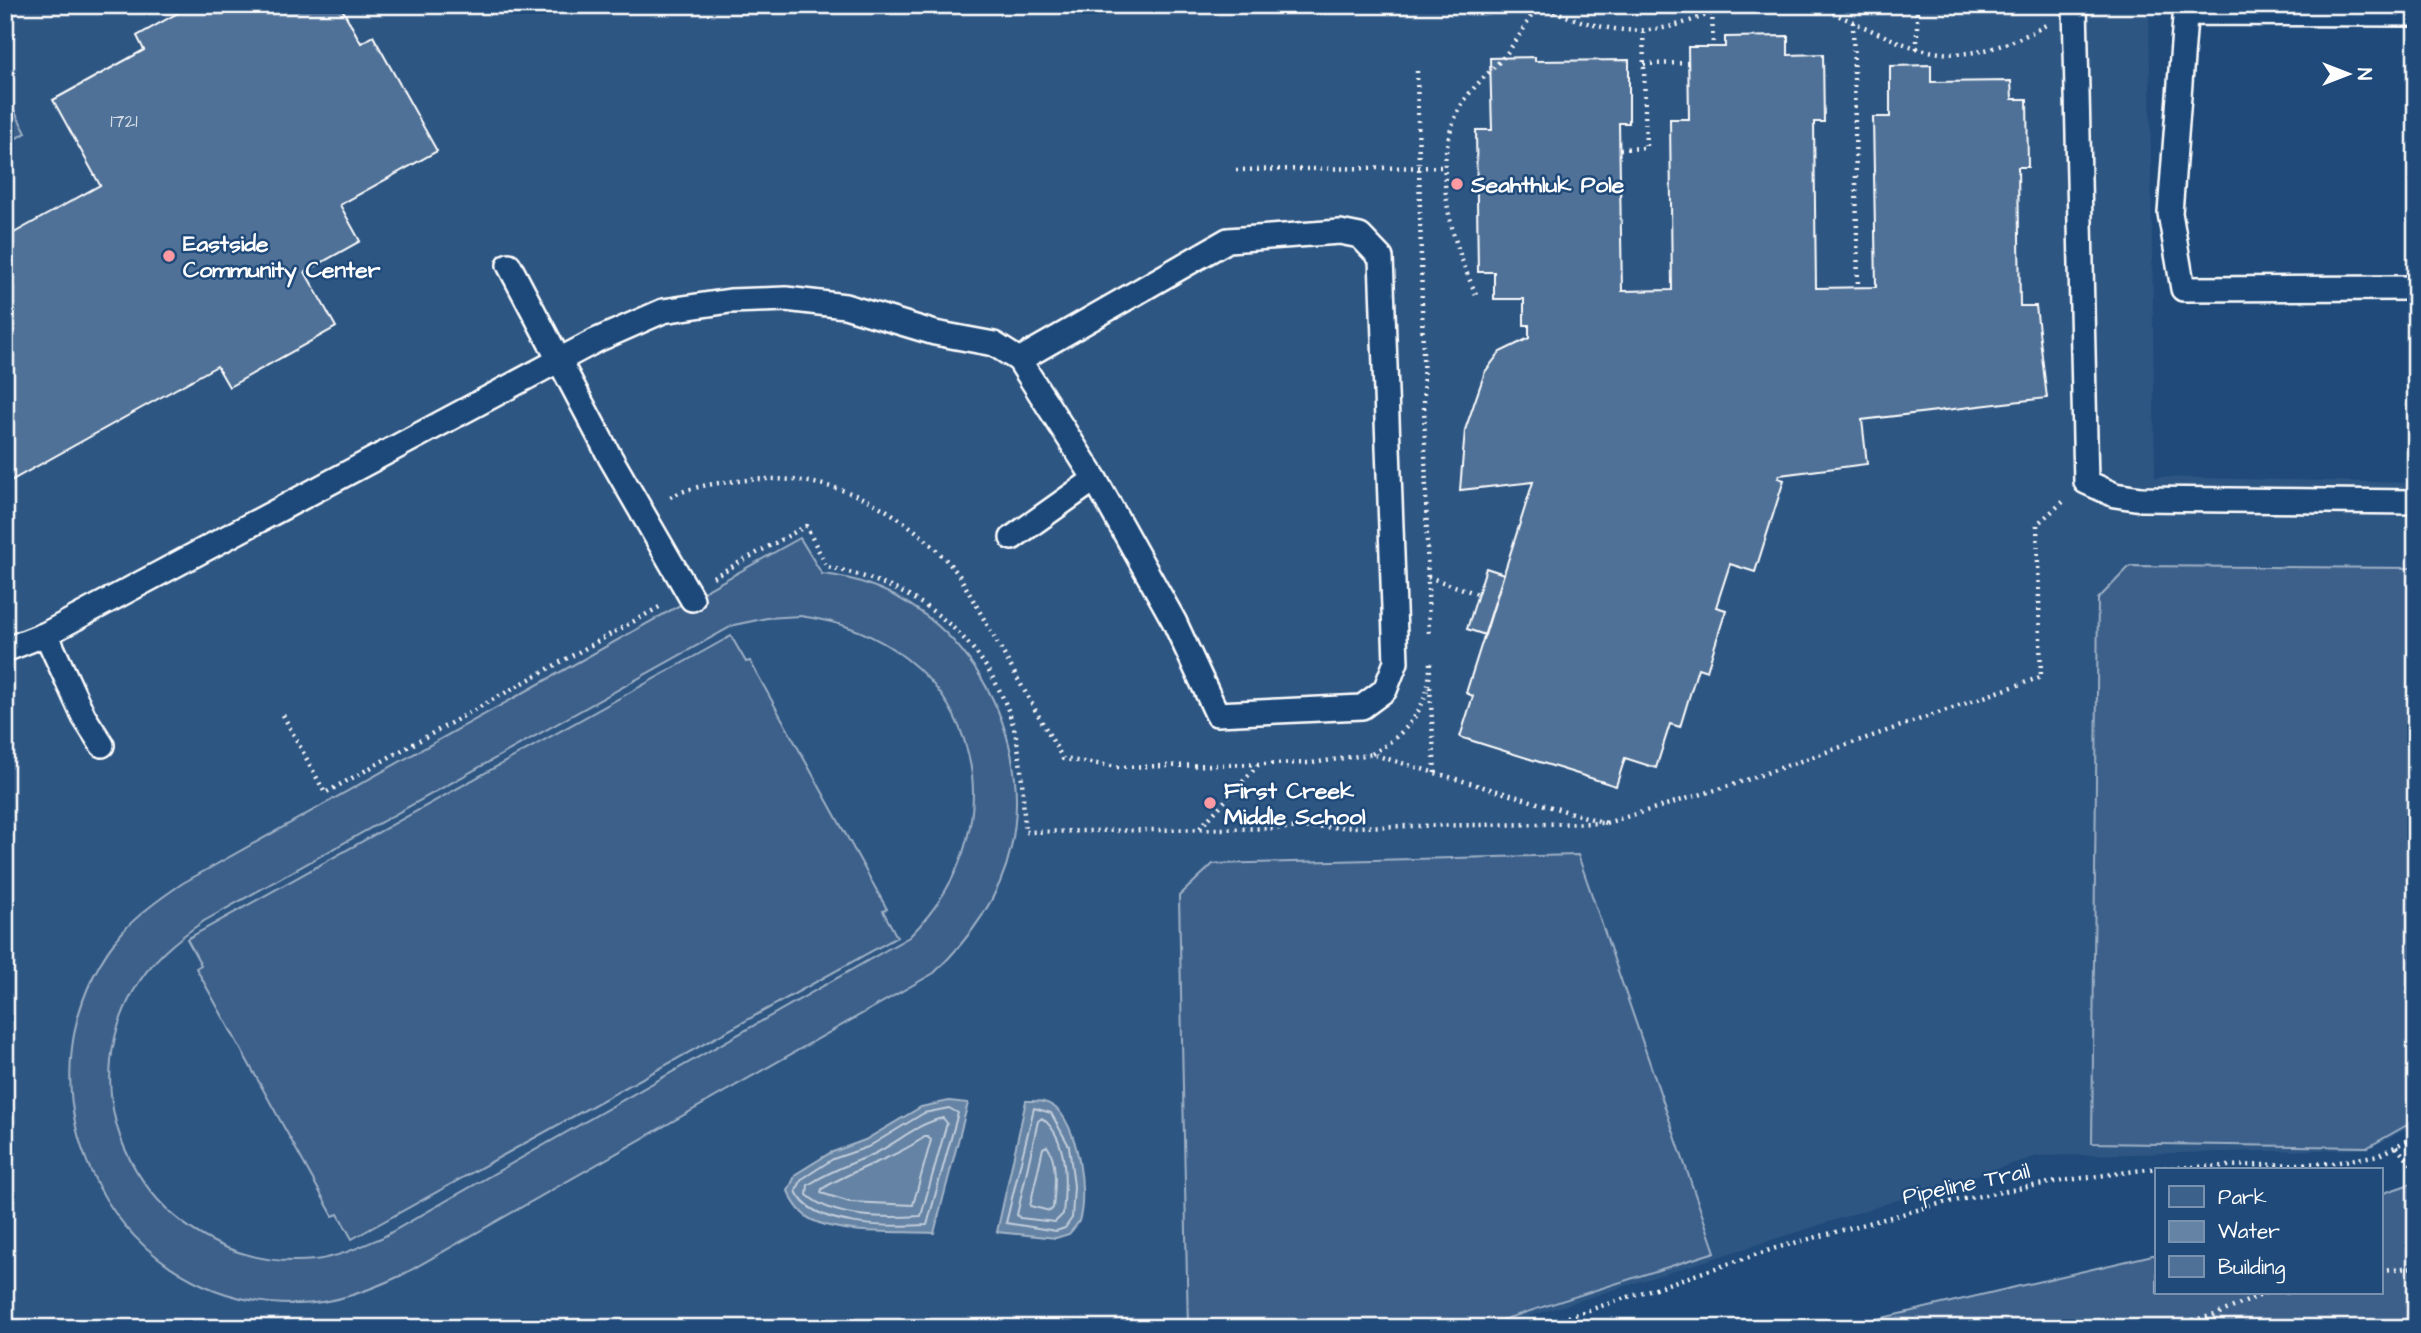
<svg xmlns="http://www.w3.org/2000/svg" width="2421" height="1333" viewBox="0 0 2421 1333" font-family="'Architects Daughter',sans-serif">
  <rect width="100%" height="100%" fill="#1f4a7a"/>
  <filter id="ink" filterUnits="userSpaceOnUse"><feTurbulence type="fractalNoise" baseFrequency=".0143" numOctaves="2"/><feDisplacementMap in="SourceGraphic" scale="14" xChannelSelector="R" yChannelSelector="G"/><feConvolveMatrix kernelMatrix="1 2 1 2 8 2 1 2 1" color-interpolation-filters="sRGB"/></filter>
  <g filter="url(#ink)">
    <!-- built -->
    <path fill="#2e5683" d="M5 5H2149L2155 477 2416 483V1124L2368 1149 2037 1156 1493 1328H5Z"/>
    <!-- green -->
    <path fill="#3c618b" stroke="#9eb0c5" stroke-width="2" fill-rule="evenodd" d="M5 93 26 133 5 144Z
      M800 538 822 574C953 588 1038 723 1011 848 1000 898 970 938 934 973L402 1275C368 1291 334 1304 296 1304 103 1306 0 1074 125 929 142 911 162 897 183 883ZM800 616C971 638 1030 816 909 937L381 1238C360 1247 338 1257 315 1260 170 1275 61 1122 133 992 150 961 176 940 204 921L734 625 767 618Z
      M2130 566 2416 568V1120L2368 1147 2092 1143 2098 599Z
      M731 636 746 662 750 661 887 909 883 911 897 937 352 1239 338 1214 333 1216 196 968 201 965 187 939Z
      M1578 855 1715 1252 1477 1328H1188L1179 896 1213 864Z
      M2416 1182V1328H1839L2157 1254V1293H2381V1194Z"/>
    <!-- water -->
    <path fill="#6583a4" stroke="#a3b5c8" stroke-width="2" d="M949 1101 968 1103 934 1233C900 1231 842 1235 812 1220 800 1214 793 1202 788 1191L796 1174 830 1153 865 1140 921 1107Z
      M1026 1101C1036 1101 1044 1100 1053 1106 1078 1122 1088 1194 1079 1221 1077 1225 1072 1230 1069 1234L1056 1238 997 1232Z"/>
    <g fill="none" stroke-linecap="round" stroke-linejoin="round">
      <!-- shore -->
      <path stroke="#c1cddb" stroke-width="2" d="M949 1108 958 1113 927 1225C892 1227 811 1228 796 1191L802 1179 833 1159 868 1147 924 1113Z
        M1034 1108 1051 1113 1069 1146 1074 1186 1072 1218 1065 1228 1056 1231 1006 1223Z
        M943 1118 947 1123 921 1216C886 1218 834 1219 807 1195L808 1185C833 1169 849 1165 874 1154 897 1143 918 1123 943 1118Z
        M1042 1118C1069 1139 1066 1183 1063 1214L1055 1222 1020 1218 1017 1215 1038 1121Z
        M926 1136 931 1140 913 1205 850 1202 821 1193 822 1189C855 1168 894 1159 926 1136Z
        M1047 1146C1058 1160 1055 1190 1053 1208L1050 1211 1030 1206 1043 1148Z"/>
    </g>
    <!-- building -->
    <path fill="#507197" stroke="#fff" stroke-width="2" d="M192 5H340L361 43 373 36 437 151 340 205 360 241 305 272 336 327 229 387 217 366 5 484V238L100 185 53 100 144 50 137 36Z
      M1788 36V55L1823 54 1824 122H1814L1816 288 1876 287 1873 117H1890V66L1931 65V82L2011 81 2012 99H2027L2028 167H2018L2020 306H2036L2047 398 1862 420 1867 464 1780 475 1778 478 1784 480 1755 572 1730 564 1716 607 1726 610 1707 671 1698 668 1680 727 1670 724 1656 768 1625 758 1616 786 1460 737 1473 696 1466 693 1533 482 1460 490 1465 430 1485 372 1500 352 1529 338V325H1524V299H1494V272H1478L1476 130H1492L1490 58 1535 57V61L1629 60V123H1619L1622 291 1672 290 1670 119H1689L1688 47H1725V37Z
      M1486 568 1504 574 1485 635 1467 629Z"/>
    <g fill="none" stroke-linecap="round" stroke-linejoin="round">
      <!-- lane casing -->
      <g stroke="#fff" stroke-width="28">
        <path id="lane" d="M2075 5 2086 482 2115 495 2141 499 2416 502
          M2186 5 2170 213 2183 289 2416 288
          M2185 13 2416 14
          M1340 232 1360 236 1381 258 1396 662 1385 690 1362 707 1217 714 1174 621 1095 479 1019 360 1228 240Z
          M509 265 610 457 692 599
          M1012 538 1095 479
          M46 634 84 717 102 745
          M5 650 46 634 595 341 663 311 730 301 786 299 845 306 935 333 994 344 1019 360"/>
      </g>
      <!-- path -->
      <path stroke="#fff" stroke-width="4.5" stroke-dasharray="2 5" stroke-linecap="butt" d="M1541 5C1581 24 1623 37 1668 27 1693 22 1715 10 1741 5
        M1712 5 1713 47
        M1813 5C1910 43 1942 82 2046 25
        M1917 5V49
        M1853 22 1858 287
        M1644 64 1688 63
        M1417 71 1429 635
        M1620 149 1646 148 1643 29
        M1236 170 1444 167
        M1476 294C1449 236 1425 152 1469 94 1482 77 1500 64 1512 46 1522 33 1529 19 1538 5
        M670 497C691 487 714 483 737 481 829 470 901 504 959 575L1063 759 1118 767 1312 763 1371 754 1606 823 1025 832C1022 789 1023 744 1006 705 974 626 907 583 827 567L806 526 713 577
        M1428 577 1478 594
        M1430 687 1435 773
        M283 715 325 793 663 605
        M1372 754C1409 732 1431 705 1430 661
        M1606 823 1732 785 2041 677 2037 524 2063 502
        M1200 828 1258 765
        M2396 1147 2416 1169
        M2381 1270 2416 1267
        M1535 1328 1776 1248 1943 1203 2054 1182 2157 1168 2333 1163 2379 1155 2416 1136
        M2158 1328 2215 1315 2266 1293"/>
      <!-- lane -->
      <use href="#lane" stroke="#1f4a7a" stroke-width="23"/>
    </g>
  </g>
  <!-- markers -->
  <g fill="#ff9aa2" stroke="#1f4a7a" stroke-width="2.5">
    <circle cx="1457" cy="184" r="7"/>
    <circle cx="169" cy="256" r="7"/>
    <circle cx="1210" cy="803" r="7"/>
  </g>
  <g text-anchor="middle" stroke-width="5" stroke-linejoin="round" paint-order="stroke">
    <!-- number labels -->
    <g font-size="19" fill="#d3dce5">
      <text x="124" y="127">1721</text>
    </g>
    <!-- poi labels -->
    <g font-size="23" font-weight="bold" fill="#fff" stroke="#1f4a7a" text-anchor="start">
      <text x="1471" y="192">Seahthluk Pole</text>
      <text x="183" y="251">Eastside<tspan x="183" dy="26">Community Center</tspan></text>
      <text x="1224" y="798">First Creek<tspan x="1224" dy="26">Middle School</tspan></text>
    </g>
    <!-- street labels -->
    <g font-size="23" fill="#fff" stroke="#1f4a7a">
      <text transform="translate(1966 1183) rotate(-12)" y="8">Pipeline Trail</text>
    </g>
  </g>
  <!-- margin -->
  <rect width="2421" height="1333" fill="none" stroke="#1f4a7a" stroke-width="28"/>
  <rect x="14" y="14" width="2393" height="1305" fill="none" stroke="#fff" stroke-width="2.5" filter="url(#ink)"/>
  <!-- legend -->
  <rect x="2155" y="1168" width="228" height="126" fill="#1f4a7a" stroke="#7992af" stroke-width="2"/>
  <rect x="2169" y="1186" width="35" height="21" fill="#3c618b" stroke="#7992af" stroke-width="2"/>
  <text x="2218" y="1204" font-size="21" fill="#ffffff">Park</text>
  <rect x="2169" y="1221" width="35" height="21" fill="#6583a4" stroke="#7992af" stroke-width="2"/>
  <text x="2218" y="1238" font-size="21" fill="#ffffff">Water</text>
  <rect x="2169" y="1256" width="35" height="21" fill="#507197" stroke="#7992af" stroke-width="2"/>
  <text x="2218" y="1274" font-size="21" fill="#ffffff">Building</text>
  <!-- north arrow -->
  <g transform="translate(2348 74) rotate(90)" stroke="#1f4a7a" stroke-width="5" paint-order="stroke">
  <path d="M0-5L12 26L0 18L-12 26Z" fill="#ffffff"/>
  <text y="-10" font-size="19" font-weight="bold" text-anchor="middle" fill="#ffffff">N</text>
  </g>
</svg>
